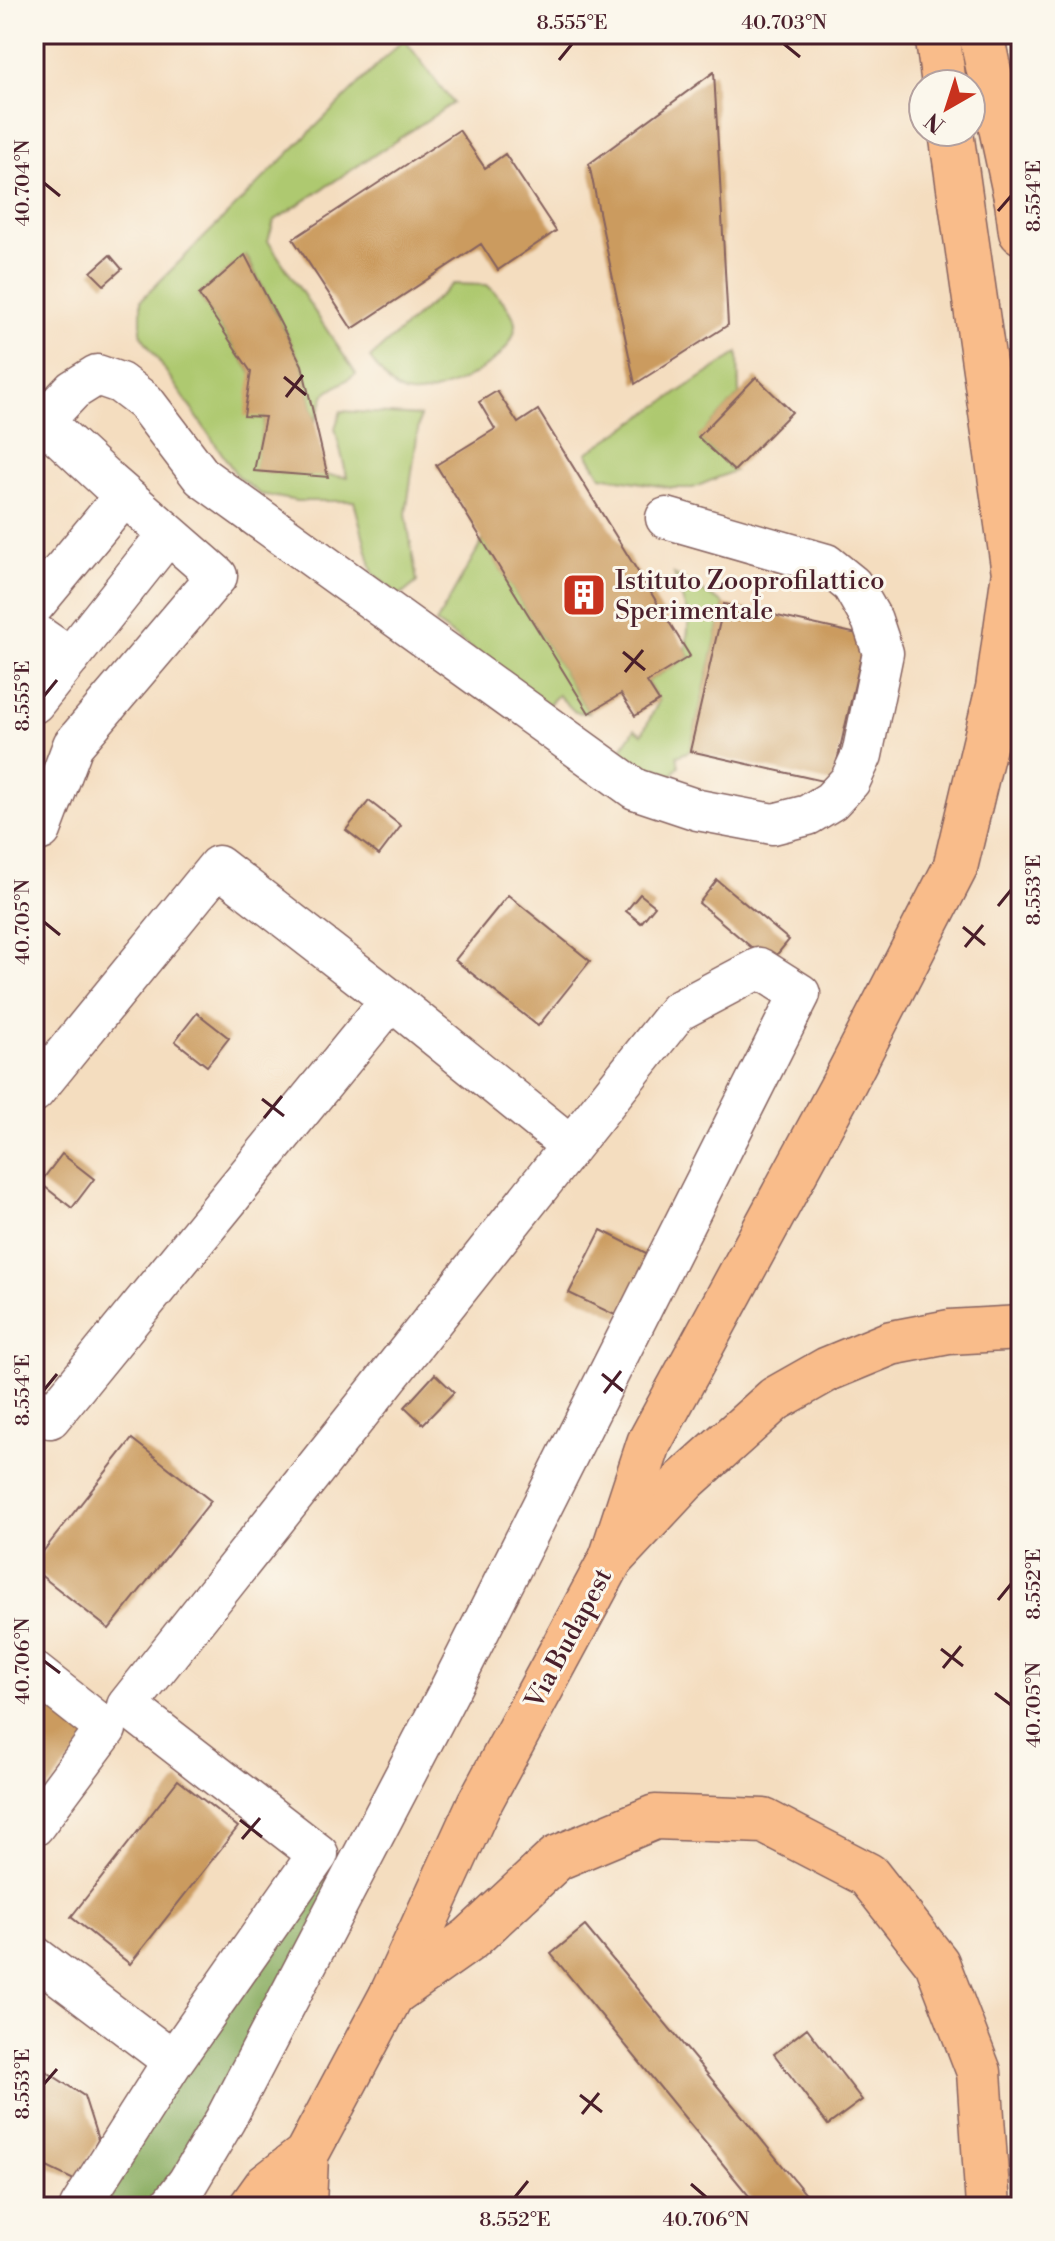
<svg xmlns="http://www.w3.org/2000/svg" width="1055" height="2241" viewBox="0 0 1055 2241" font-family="'Libre Bodoni',serif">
  <rect width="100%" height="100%" fill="#fbf7ec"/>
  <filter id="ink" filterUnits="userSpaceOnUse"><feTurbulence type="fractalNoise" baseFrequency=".0125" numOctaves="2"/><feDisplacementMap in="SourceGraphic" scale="16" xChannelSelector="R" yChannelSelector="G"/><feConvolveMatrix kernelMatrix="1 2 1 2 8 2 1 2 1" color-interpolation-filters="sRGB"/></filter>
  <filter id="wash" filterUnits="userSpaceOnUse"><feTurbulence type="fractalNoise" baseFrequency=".006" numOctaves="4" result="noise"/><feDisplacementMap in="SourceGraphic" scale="32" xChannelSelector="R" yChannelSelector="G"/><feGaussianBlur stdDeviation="1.8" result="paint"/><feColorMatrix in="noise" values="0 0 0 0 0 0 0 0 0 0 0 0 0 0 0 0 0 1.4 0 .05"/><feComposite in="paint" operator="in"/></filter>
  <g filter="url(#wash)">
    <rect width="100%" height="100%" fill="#f4ddbf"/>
    <!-- green -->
    <path fill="#aec96f" stroke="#7c744d" stroke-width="2" d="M404 39 453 103 274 221 268 241 356 374 325 394 315 422 302 365 246 255 199 295 251 372 265 417 255 471 347 477 335 428 341 411 420 416 406 514 417 582 400 596 373 574 354 501H297L260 494 238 477 141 335V300Z
      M453 284 487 285C497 294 514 310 515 324 518 359 441 397 410 394 392 392 380 371 370 358Z
      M738 353 739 395 699 437 734 471 693 488H672L601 476 587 453Z
      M483 540 589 713 575 712 558 695 548 705 436 623Z
      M674 574 724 604 690 751 677 756 679 766 667 782 618 755 635 729 642 734 659 701 647 682 690 656 686 650 689 619Z"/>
    <!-- forest -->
    <path fill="#8aad62" stroke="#6a6646" stroke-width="2" d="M321 1856 353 1863 160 2207H85Z"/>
    <g id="blocks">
      <!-- building -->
      <path fill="#cb9b5f" d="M714 72 728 325 635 384 589 164Z
        M459 130 485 168 505 154 556 231 498 270 481 244 352 329 293 239Z
        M110 255 122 269 104 285 91 272Z
        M245 255 302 365 328 477 254 471 265 417 244 416 251 372 199 295Z
        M756 377 792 412 734 471 698 437Z
        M497 391 518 423 538 410 690 656 647 682 659 701 635 716 621 694 589 713 436 465 495 429 479 402Z
        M724 604 866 636 832 783 690 751Z
        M369 801 401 826 379 855 346 830Z
        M717 880 789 940 770 963 699 903Z
        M640 894 655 906 641 923 626 911Z
        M508 895 590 961 538 1026 455 960Z
        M197 1013 229 1038 207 1066 175 1041Z
        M62 1154 94 1179 72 1208 40 1183Z
        M601 1230 650 1255 619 1317 569 1293Z
        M435 1374 454 1392 423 1424 405 1407Z
        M132 1439 211 1501 109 1629 34 1570V1563Z
        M34 1691 90 1736 34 1806Z
        M178 1780 238 1827 130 1964 71 1917Z
        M585 1926 752 2128 816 2207H758L717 2157 551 1954Z
        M807 2028 862 2100 828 2125 774 2054Z
        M44 2070 84 2096 98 2140 76 2181 47 2167 34 2196V2082Z"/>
    </g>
  </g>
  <g filter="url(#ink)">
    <use href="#blocks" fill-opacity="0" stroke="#86625f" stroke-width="2"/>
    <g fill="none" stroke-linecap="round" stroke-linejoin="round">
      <!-- minor casing -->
      <g stroke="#86625f" stroke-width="43">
        <path id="minor" d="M34 431 73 390 97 375 120 383 145 402 202 477 635 789 698 810 773 824 808 815 831 801 850 781 862 755 883 653 872 620 852 585 826 564 666 518
          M34 605 124 496
          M34 633 70 658
          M34 703 168 534
          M34 828 41 830 73 745 217 576 109 482 43 421
          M34 1092 218 866 391 1000 571 1146 127 1706 318 1854 173 2061 80 2207
          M34 1405 50 1418 391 1000
          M34 1672 106 1729 34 1826
          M34 1956 173 2061
          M169 2207 188 2182 225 2120 450 1689 800 994 759 968 678 1011 571 1146"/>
      </g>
      <!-- major casing -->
      <g stroke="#86625f" stroke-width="47">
        <path id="major" d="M251 2207 266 2186 306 2155
          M304 2207 306 2155 392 1994 479 1804 611 1559 685 1480 775 1399 828 1369 891 1343 949 1332 1021 1328"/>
      </g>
      <!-- highway casing -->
      <g stroke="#86625f" stroke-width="47">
        <path id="highway" d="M937 34 944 84
          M981 34 1017 202 1021 232
          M951 132 1018 601
          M611 1559 649 1443 844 1083 955 868 998 688 1014 572
          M392 1994 470 1939 557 1858 655 1817 764 1821 868 1875 937 1963 979 2072 988 2207"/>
      </g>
      <!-- minor -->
      <use href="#minor" stroke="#fff" stroke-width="40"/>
      <!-- major -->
      <use href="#major" stroke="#f9bc8a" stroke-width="44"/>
      <!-- highway -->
      <use href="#highway" stroke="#f9bc8a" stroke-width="44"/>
    </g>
  </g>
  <!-- ticks -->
  <path fill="none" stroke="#4a1f2b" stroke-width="3" d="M784 44 800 57M559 60 572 44M44 183 60 196M998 211 1011 196M284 377 306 395M286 397 303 375M623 652 645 670M625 672 643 650M44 696 57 680M998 906 1011 890M44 922 60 935M963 927 985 945M965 947 983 925M262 1099 284 1116M264 1118 282 1096M602 1374 623 1391M44 1390 57 1374M604 1393 621 1371M998 1600 1011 1584M941 1649 963 1666M44 1661 60 1673M943 1668 961 1646M995 1693 1011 1705M240 1820 262 1837M242 1839 260 1818M44 2084 57 2069M580 2095 602 2112M582 2114 599 2093M691 2184 706 2197M515 2197 528 2181"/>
  <!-- icons -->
  <defs>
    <g id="building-square" transform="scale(2.3)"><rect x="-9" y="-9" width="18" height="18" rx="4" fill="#c8321e" stroke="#fbf7ec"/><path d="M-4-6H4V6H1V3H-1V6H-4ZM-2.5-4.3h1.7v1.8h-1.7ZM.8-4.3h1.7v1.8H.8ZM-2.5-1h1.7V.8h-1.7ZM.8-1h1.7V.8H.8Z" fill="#fff"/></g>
  </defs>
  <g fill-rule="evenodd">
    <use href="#building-square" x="584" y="595"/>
  </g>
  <g text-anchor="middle" stroke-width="6" stroke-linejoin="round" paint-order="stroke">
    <!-- poi labels -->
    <g font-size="26" fill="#4a1f2b" stroke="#fbf7ec" text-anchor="start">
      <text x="615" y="589">Istituto Zooprofilattico<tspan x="615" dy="30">Sperimentale</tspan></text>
    </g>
    <!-- street labels -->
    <g font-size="26" fill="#4a1f2b" stroke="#fbf7ec">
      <text transform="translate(568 1638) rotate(-62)" y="9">Via Budapest</text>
    </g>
  </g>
  <!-- margin -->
  <rect width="1055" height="2241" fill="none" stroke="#fbf7ec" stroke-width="88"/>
  <!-- north arrow -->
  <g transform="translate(947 108) rotate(219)"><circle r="38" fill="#fbf7ec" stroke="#b4a19f" stroke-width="2"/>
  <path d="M0-6L14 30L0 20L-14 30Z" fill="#c8321e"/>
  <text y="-12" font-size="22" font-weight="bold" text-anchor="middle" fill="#4a1f2b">N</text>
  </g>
  <rect x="44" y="44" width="967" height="2153" fill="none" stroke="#4a1f2b" stroke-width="3"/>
  <g font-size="20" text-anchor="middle" fill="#4a1f2b">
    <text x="572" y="29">8.555°E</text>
    <text x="784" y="29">40.703°N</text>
    <text transform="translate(22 183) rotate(-90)" y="7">40.704°N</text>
    <text transform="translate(1033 196) rotate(-90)" y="7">8.554°E</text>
    <text transform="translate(22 696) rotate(-90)" y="7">8.555°E</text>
    <text transform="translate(1033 890) rotate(-90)" y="7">8.553°E</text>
    <text transform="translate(22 922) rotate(-90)" y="7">40.705°N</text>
    <text transform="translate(22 1390) rotate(-90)" y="7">8.554°E</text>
    <text transform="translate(1033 1584) rotate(-90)" y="7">8.552°E</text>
    <text transform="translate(22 1661) rotate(-90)" y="7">40.706°N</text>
    <text transform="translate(1033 1705) rotate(-90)" y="7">40.705°N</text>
    <text transform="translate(22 2084) rotate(-90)" y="7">8.553°E</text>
    <text x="515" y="2226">8.552°E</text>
    <text x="706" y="2226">40.706°N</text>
  </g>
</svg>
